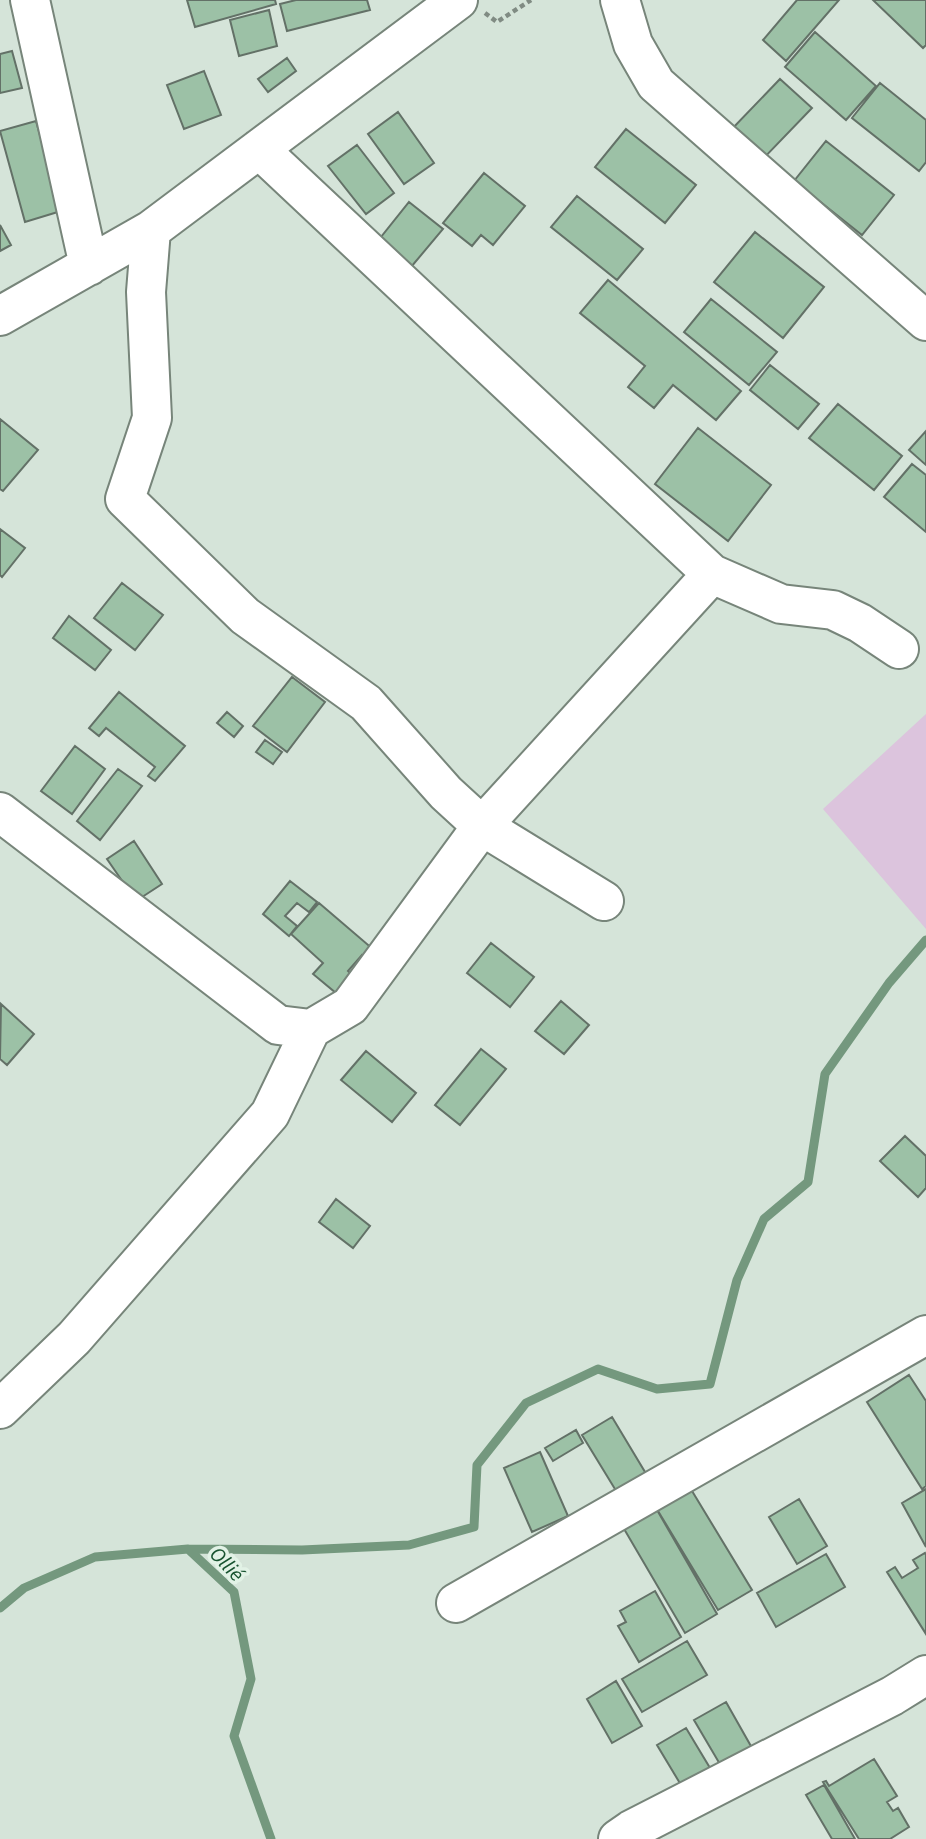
<svg xmlns="http://www.w3.org/2000/svg" width="926" height="1839" viewBox="0 0 926 1839" font-family="'Source Sans 3',sans-serif">
  <rect width="100%" height="100%" fill="#d5e4d9"/>
  <!-- green -->
  <path fill="#dcc4dd" d="M926 714V929L823 809Z"/>
  <g fill="none" stroke-linecap="round" stroke-linejoin="round">
    <!-- stream -->
    <path stroke="#74987e" stroke-width="9" d="M188 1549 302 1550 409 1545 474 1527 477 1465 526 1403 598 1369 657 1389 710 1384 737 1280 764 1219 808 1182 825 1074 889 983 926 940
      M0 1608 24 1588 95 1557 188 1549 234 1592 251 1679 234 1736 271 1839"/>
  </g>
  <!-- building -->
  <path fill="#9cc1a6" stroke="#637167" stroke-width="2" d="M187 0H275L276 4 195 27Z
    M296 0H367L370 10 287 31 280 4Z
    M797 0H839L786 61 763 40Z
    M873 0H926V45L923 48Z
    M269 10 277 46 239 56 230 20Z
    M815 32 876 86 846 120 785 67Z
    M12 51 22 88 0 93V54Z
    M287 58 296 71 268 92 258 79Z
    M204 71 221 115 184 129 167 85Z
    M780 79 812 108 760 162 729 132Z
    M880 83 926 120V162L919 171 852 118Z
    M398 112 434 163 404 184 368 134Z
    M36 121 61 211 25 222 0 131Z
    M626 129 696 185 665 223 595 167Z
    M826 141 894 195 862 235 794 181Z
    M357 145 394 193 366 214 328 166Z
    M484 173 525 206 493 245 481 235 472 246 443 223Z
    M577 196 643 249 617 280 551 227Z
    M409 202 443 229 406 273 373 247Z
    M0 225 11 245 0 251Z
    M755 232 824 287 783 338 714 282Z
    M608 280 741 391 716 420 673 385 654 408 628 387 645 366 580 313Z
    M711 299 777 352 749 385 684 332Z
    M770 365 819 404 798 429 750 390Z
    M838 404 902 456 874 490 809 438Z
    M0 419 38 450 3 491 0 489Z
    M698 428 771 485 728 541 655 484Z
    M926 431V465L909 450Z
    M912 464 926 475V532L884 497Z
    M0 529 25 548 2 577 0 575Z
    M122 583 163 615 135 650 94 618Z
    M69 616 111 650 95 670 53 638Z
    M292 677 325 702 287 752 253 726Z
    M119 692 185 746 155 781 148 776 155 767 106 728 99 736 89 728Z
    M227 712 243 726 234 737 217 723Z
    M265 740 282 752 273 764 256 752Z
    M75 746 105 769 72 814 41 791Z
    M118 769 142 786 100 840 77 821Z
    M134 841 162 884 136 901 107 859Z
    M290 881 317 902 309 912 297 903 285 916 297 926 289 936 263 914Z
    M319 903 374 950 366 959 362 955 348 971 352 975 336 993 313 974 323 963 291 934Z
    M491 943 534 977 510 1007 467 973Z
    M561 1001 589 1025 564 1054 535 1031Z
    M1 1004 34 1034 7 1065 0 1059Z
    M481 1049 506 1069 460 1125 435 1105Z
    M366 1051 416 1093 392 1122 341 1080Z
    M905 1136 926 1156V1188L918 1197 880 1161Z
    M336 1199 370 1226 353 1248 319 1222Z
    M909 1375 926 1401V1486L922 1489 867 1402Z
    M612 1417 648 1477 618 1494 582 1435Z
    M576 1430 583 1443 553 1461 545 1448Z
    M540 1452 568 1516 532 1532 504 1468Z
    M689 1486 752 1590 718 1610 655 1506Z
    M926 1489V1547L902 1503Z
    M799 1499 827 1546 797 1564 769 1517Z
    M653 1503 717 1614 685 1633 620 1522Z
    M925 1553 926 1555V1634L887 1572 895 1567 902 1578 918 1568 913 1560Z
    M826 1554 845 1587 776 1627 757 1593Z
    M655 1591 681 1637 639 1662 618 1626 626 1622 620 1611Z
    M687 1641 707 1675 642 1712 622 1679Z
    M616 1681 642 1726 612 1743 587 1699Z
    M726 1702 752 1748 721 1766 694 1720Z
    M686 1728 713 1773 684 1790 657 1745Z
    M874 1759 897 1796 887 1802 893 1811 898 1808 909 1827 890 1839H859L823 1782 826 1781 829 1786Z
    M824 1785 855 1839H832L806 1795Z"/>
  <g fill="none" stroke-linecap="round" stroke-linejoin="round">
    <!-- minor casing -->
    <g stroke="#77857a" stroke-width="42">
      <path id="minor" d="M30 0 89 266
        M620 0 633 44 656 84 926 321
        M259 149 712 574 781 604 833 610 860 623 899 649
        M151 230 146 292 152 418 125 499 245 616 366 703 446 793 482 826 604 901
        M0 316 151 230 458 0
        M0 812 278 1025 311 1029 350 1006 482 826 712 574
        M0 1409 74 1338 270 1114 311 1029
        M456 1603 926 1335
        M618 1839 631 1830 892 1696 926 1675"/>
    </g>
    <!-- path -->
    <path stroke="#808b83" stroke-width="4.5" stroke-dasharray="5 3.5" stroke-linecap="butt" d="M485 13 497 22 531 0"/>
    <!-- minor -->
    <use href="#minor" stroke="#fff" stroke-width="38"/>
  </g>
  <g text-anchor="middle" stroke-width="7" stroke-linejoin="round" paint-order="stroke">
    <!-- water labels -->
    <g font-size="21" font-style="italic" fill="#185330" stroke="#e2f2e6">
      <text transform="translate(227 1564) rotate(46)" y="7">Ollié</text>
    </g>
  </g>
</svg>
